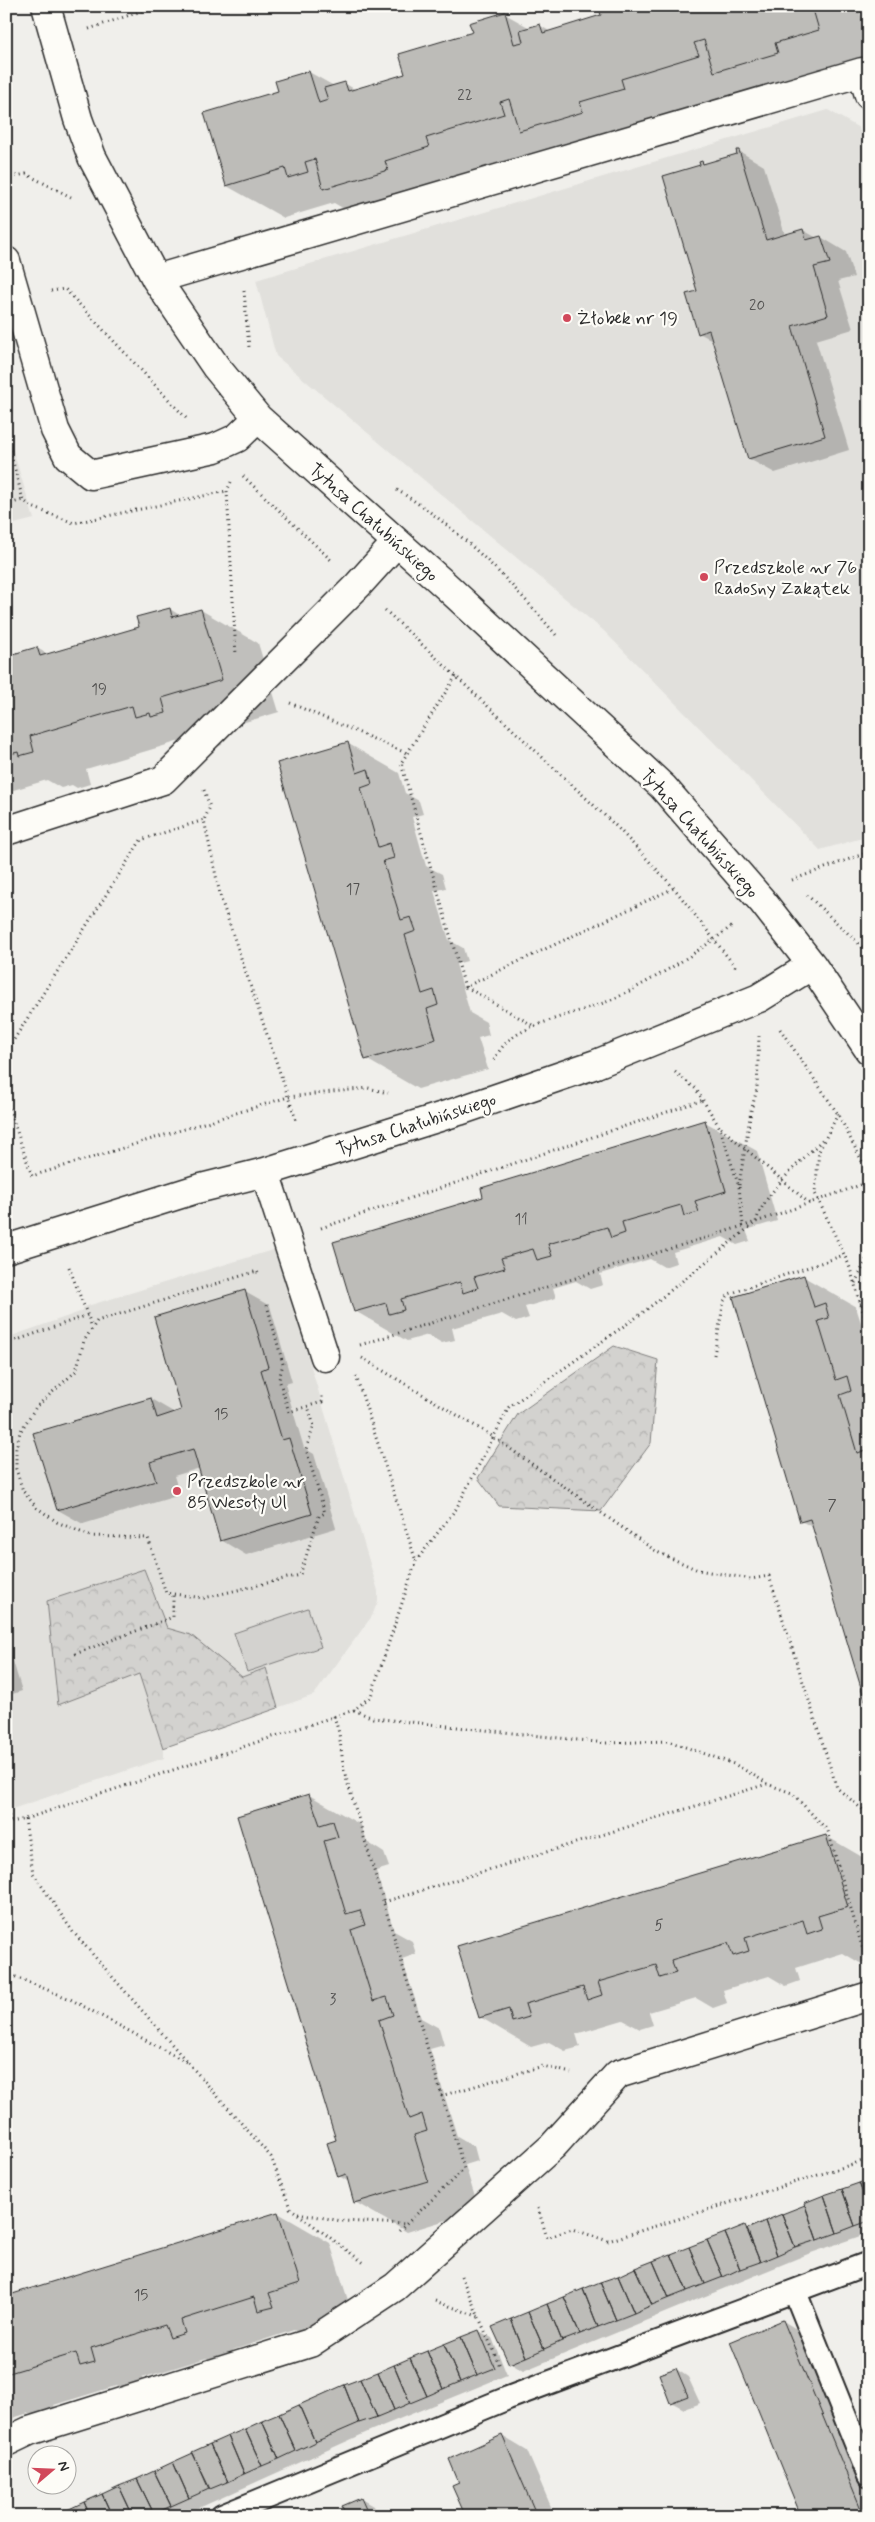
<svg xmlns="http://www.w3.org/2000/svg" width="875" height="2522" viewBox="0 0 875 2522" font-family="Mynerve,sans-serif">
  <defs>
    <pattern id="park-crowns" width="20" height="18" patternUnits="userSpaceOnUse" patternTransform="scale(1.25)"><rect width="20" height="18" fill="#d3d2cf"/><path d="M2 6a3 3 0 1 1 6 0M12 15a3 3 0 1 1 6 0" fill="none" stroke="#b5b4b2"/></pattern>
  </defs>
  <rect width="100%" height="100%" fill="#f0efeb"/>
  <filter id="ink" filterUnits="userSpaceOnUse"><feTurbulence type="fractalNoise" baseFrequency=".02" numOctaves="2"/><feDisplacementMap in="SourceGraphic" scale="10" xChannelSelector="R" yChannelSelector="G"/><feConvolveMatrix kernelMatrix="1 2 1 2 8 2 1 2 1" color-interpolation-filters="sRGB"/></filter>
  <g filter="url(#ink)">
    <!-- built -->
    <path fill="#e1e0dc" d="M828 110 859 128 869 161V836L820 850 604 631 276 356 256 280Z
      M6 428 34 519 6 526Z
      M276 1249 378 1591V1601L372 1616 314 1695 164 1747V1758L6 1811V1338L80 1312 84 1307Z"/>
    <!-- grass -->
    <path fill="#d3d2cf" stroke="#7f7e7d" d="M308 1608 321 1647 247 1672 234 1633Z"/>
    <!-- park -->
    <path fill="url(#park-crowns)" stroke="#7f7e7d" d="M614 1346 658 1360 651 1443 601 1511 499 1506 478 1478 518 1414Z
      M144 1569 167 1628 191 1635 242 1677 266 1668 278 1708 163 1748 139 1674 58 1705 47 1601Z"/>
    <!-- shadow -->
    <path fill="#0003" d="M599 6H858L869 42V64L772 104 747 90 677 112 680 121 346 210 334 203 284 218 227 186 279 91 309 72 334 86 344 83 356 90 407 75 505 14 530 28 539 25 551 32 602 16Z
      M739 151 764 166 785 235 803 230 817 238 821 237 846 252 854 277 838 281 853 329 816 340 849 450 775 473 749 459 714 341 699 333 702 162 706 165 739 155Z
      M170 609 181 616 201 610 258 643 279 712 218 730 222 745 209 749H193L180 741 86 769 90 784 77 788 72 785 61 788 47 780 10 791 13 801 6 803V667L37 648 49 655 140 628Z
      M347 743 399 773 405 793 419 801 423 814 412 817 426 866 442 874 446 888 434 891 449 940 463 948 467 961 456 964 470 1013 486 1022 489 1035 478 1038 488 1069 418 1089 366 1059Z
      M705 1122 757 1151 777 1221 746 1230 750 1241 737 1245 723 1237 673 1252 676 1263 664 1267 650 1259 600 1274 603 1285 590 1289 576 1281 553 1288 556 1298 525 1307 529 1318 516 1322 502 1314 452 1328 455 1340 442 1343 428 1335 407 1341 355 1311 485 1198Z
      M804 1277 856 1307 862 1326 869 1330V1710L814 1528 801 1521Z
      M245 1292 270 1306 292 1382 285 1384 304 1448 314 1454 336 1528 246 1555 221 1540 200 1468 174 1476 180 1495 83 1524 58 1510 151 1399 175 1413 183 1411Z
      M6 1638 22 1691 6 1696Z
      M309 1795 361 1825 367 1842 384 1853 389 1867 376 1871 394 1931 412 1941 416 1954 402 1959 421 2018 439 2028 444 2045 430 2049 457 2136 474 2146 478 2161 465 2165 479 2210 407 2232 355 2202 349 2182 339 2176Z
      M826 1836 869 1861V1960L860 1963 843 1953 796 1968 800 1981 786 1986 769 1976 723 1990 727 2003 713 2008 696 1998 649 2012 653 2025 640 2029 623 2020 576 2034 580 2047 565 2051 549 2042 531 2047 480 2017Z
      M869 2181V2233L808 2254 523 2371 510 2363 745 2226 749 2229Z
      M278 2213 330 2243 352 2313 311 2341 294 2330 233 2350 236 2363 223 2367 206 2358 142 2378 146 2392 133 2395 116 2386 54 2405 59 2417 44 2422 29 2413 6 2420V2298Z
      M783 2321 808 2336 869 2482V2516H803Z
      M479 2331 492 2338 507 2375 372 2430 181 2516H68Z
      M676 2369 688 2377 700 2403 684 2409 671 2402Z
      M502 2436 527 2451 555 2516H470L466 2514 461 2483Z
      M361 2499 373 2506 378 2516H348Z"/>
    <!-- building -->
    <path fill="#bdbcb8" stroke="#2b2b2b" d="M598 6H812L819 30 775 43 778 53 714 72 704 40 694 43 699 55 621 79 624 89 580 102 583 112 519 131 509 99 500 102 504 114 426 138 429 147 385 161 388 170 323 189 315 159 305 162 308 172 288 178 285 168 226 186 204 113 278 91 275 81 309 71 319 103 328 100 324 88 345 82 348 91 405 74 399 54 473 32 469 23 505 12 514 44 523 42 520 30 540 24 543 33 601 15Z
      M736 150H739L766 240 803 229 806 240 821 236 830 263 814 267 828 315 792 326 825 436 748 459 709 330 698 334 686 294 697 291 663 176 700 165 699 162 702 161 703 164 737 154Z
      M170 608 172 617 201 609 222 680 162 698 166 713 151 717 150 713 135 717 132 706 30 736 34 752 19 756 18 752 6 755V656L37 647 40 656 139 627 136 617Z
      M348 742 357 773 368 769 372 784 361 788 378 847 390 843 394 858 383 861 401 920 411 917 416 931 405 935 422 994 434 990 438 1005 427 1009 436 1039 365 1060 277 763Z
      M705 1120 726 1191 695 1201 699 1212 684 1216 681 1205 622 1222 625 1233 611 1238 607 1227 548 1244 552 1256 537 1260 533 1249 501 1258 505 1268 474 1277 478 1288 463 1293 460 1282 401 1299 404 1310 389 1314 386 1303 354 1312 333 1242 483 1197 481 1188Z
      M804 1275 814 1307 825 1303 829 1318 818 1321 836 1380 847 1376 851 1391 840 1395 857 1453 868 1450 869 1452V1466L862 1468 869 1492V1714L810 1519 800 1522 733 1297Z
      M245 1290 268 1367 261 1370 282 1440 289 1438 312 1514 220 1541 193 1449 150 1462 156 1481 57 1510 33 1433 151 1398 157 1418 181 1410 154 1317Z
      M309 1794 320 1825 333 1821 338 1837 324 1841 346 1914 360 1910 365 1925 351 1930 373 2001 387 1997 393 2015 379 2020 409 2119 422 2114 427 2131 414 2135 428 2181 354 2203 346 2174 338 2177 327 2143 336 2140 237 1816Z
      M826 1835 848 1907 818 1916 822 1929 807 1934 803 1920 745 1938 749 1951 733 1956 728 1943 671 1960 676 1973 660 1978 656 1965 598 1982 602 1995 587 2000 583 1987 525 2004 529 2017 512 2022 509 2009 479 2018 457 1946Z
      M869 2179V2208L859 2183Z
      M859 2183 869 2208V2221L855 2226 842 2189Z
      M842 2189 855 2226 837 2233 824 2195Z
      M824 2195 837 2233 817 2240 804 2203Z
      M805 2205 817 2240 795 2247 782 2214Z
      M278 2212 300 2283 269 2293 274 2307 258 2311 254 2297 181 2320 185 2333 170 2338 165 2325 91 2348 95 2362 80 2366 76 2353 6 2374V2296Z
      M782 2214 795 2247 777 2255 765 2221Z
      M765 2221 777 2255 760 2262 747 2229Z
      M745 2225 760 2262 740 2269 725 2233Z
      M725 2233 740 2269 723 2277 707 2240Z
      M707 2240 723 2277 705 2284 689 2247Z
      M689 2247 705 2284 687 2291 671 2254Z
      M671 2254 687 2291 669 2298 653 2261Z
      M653 2261 669 2298 652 2305 635 2268Z
      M635 2268 652 2305 634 2313 618 2276Z
      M618 2276 634 2313 616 2320 600 2282Z
      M600 2282 616 2320 598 2327 583 2289Z
      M583 2289 598 2327 580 2334 564 2297Z
      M564 2297 580 2334 562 2341 547 2304Z
      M547 2304 562 2341 544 2349 528 2312Z
      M528 2312 544 2349 526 2357 511 2319Z
      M511 2319 526 2357 509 2364 492 2327Z
      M783 2320 864 2516H801L730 2342Z
      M479 2330 495 2368 477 2375 461 2337Z
      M461 2337 477 2375 460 2382 444 2344Z
      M444 2344 460 2382 443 2389 427 2351Z
      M427 2351 443 2389 427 2396 410 2358Z
      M410 2358 427 2396 410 2403 394 2365Z
      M394 2365 410 2403 394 2410 378 2372Z
      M676 2368 688 2396 670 2403 659 2374Z
      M378 2372 394 2410 377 2417 360 2379Z
      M360 2379 377 2417 359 2423 344 2385Z
      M344 2385 359 2423 315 2442 299 2405Z
      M299 2405 315 2442 296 2451 279 2414Z
      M279 2414 296 2451 279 2459 262 2421Z
      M262 2421 279 2459 262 2466 245 2429Z
      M245 2429 262 2466 244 2474 228 2436Z
      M502 2435 537 2516H474L472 2511 465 2515 452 2486 459 2483 449 2459Z
      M228 2436 244 2474 227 2482 210 2444Z
      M210 2444 227 2482 210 2489 192 2452Z
      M193 2453 209 2489 189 2498 173 2462Z
      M173 2462 189 2498 171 2506 154 2471Z
      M154 2471 171 2506 154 2514 137 2479Z
      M137 2479 154 2514 150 2516H133L119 2486Z
      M119 2486 133 2516H112L102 2494Z
      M102 2494 112 2516H90L84 2502Z
      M361 2498 369 2516H346L342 2506Z
      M84 2502 90 2516H68L65 2511Z"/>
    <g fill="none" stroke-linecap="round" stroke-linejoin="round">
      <!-- lane casing -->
      <g stroke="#2b2b2b" stroke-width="26">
        <path id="lane" d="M795 2292 869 2476
          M222 2516 508 2398 869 2263"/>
      </g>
      <!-- street casing -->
      <g stroke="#2b2b2b" stroke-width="31">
        <path id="street" d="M46 6 78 119 92 157 156 279 216 367 258 418 445 585 663 787 762 901 812 965 869 1050
          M6 261 55 430 68 456 91 475 215 448 237 438 258 418
          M156 279 862 72 869 95
          M6 831 163 780 358 585 396 543
          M265 1172 325 1357
          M6 1249 197 1189 265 1172 459 1111 596 1064 759 998 812 965
          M6 2442 29 2431 310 2343 395 2287 553 2146 618 2074 869 1996"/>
      </g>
      <!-- path -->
      <path stroke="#2b2b2b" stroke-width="3" stroke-dasharray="1 4" stroke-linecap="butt" d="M89 29 156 6
        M6 178 26 174 71 197
        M51 291 65 289 186 418
        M244 291 249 347
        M6 436 23 500 32 507 74 523 227 491
        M243 476 331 560
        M231 482 227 491 236 655
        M397 490C458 527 510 580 556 635
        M6 505 23 500
        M385 610 618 828 674 888 737 969
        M456 676 401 763 465 987 674 888
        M290 703 406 753
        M204 790 210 807 204 820 221 899 297 1123
        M792 880 869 852
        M807 895 869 953
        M466 987 534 1026
        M780 1029 838 1114 869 1175
        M6 1052 141 840 204 820
        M494 1060C497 1054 501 1048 505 1044 524 1022 591 1011 620 996 659 976 699 952 733 925
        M675 1072 696 1089 720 1128 739 1187 743 1225
        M6 1099 32 1176 288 1097 368 1088 388 1093
        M838 1114 819 1151 815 1193 849 1265 869 1332
        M721 1128 809 1203
        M739 1185 751 1111 757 1089 759 1036
        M321 1228 703 1100
        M69 1267 92 1327
        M258 1273 257 1271 97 1321 84 1341 76 1371 36 1407 20 1432 16 1449V1469L23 1491 36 1507 57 1522 90 1536 148 1538 166 1593 204 1598 300 1575 319 1516 325 1513 306 1449 314 1426 308 1406
        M855 1283 869 1254
        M860 1304 869 1302
        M267 1305 283 1364 279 1379 289 1412 322 1402V1394
        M6 1344 88 1315
        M360 1345 756 1222 869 1182
        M714 1355 724 1301 729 1294 844 1255
        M362 1358 492 1436 657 1552 698 1570 751 1579 769 1576 837 1788 869 1815
        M356 1376 416 1561
        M75 1654 173 1617V1594
        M6 1706V1709
        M354 1710 373 1718 606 1743 668 1741 734 1764 767 1783
        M334 1716 339 1733 344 1771 464 2169
        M6 1806 11 1823
        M25 1819 33 1873 73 1932 271 2157 290 2208 364 2263
        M6 1823 25 1819 354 1710 371 1696 416 1561 456 1509 509 1407 641 1314 756 1222C764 1192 803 1160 824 1138
        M384 1902 767 1784 792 1793 828 1831 866 1960
        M863 1950 869 1945
        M6 1973 70 1999 188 2063
        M441 2096 543 2066 571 2073
        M538 2208 547 2238 572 2229 608 2241 869 2159
        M298 2213 341 2221 406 2224
        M399 2231 464 2169
        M461 2276 500 2366
        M435 2301 480 2317"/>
      <!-- lane -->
      <use href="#lane" stroke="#fdfcf7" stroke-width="22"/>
      <!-- street -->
      <use href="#street" stroke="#fdfcf7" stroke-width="28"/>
    </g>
  </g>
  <!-- markers -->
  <g fill="#d1495b" stroke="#fdfcf7" stroke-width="2">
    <circle cx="567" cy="318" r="5"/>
    <circle cx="704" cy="577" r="5"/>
    <circle cx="177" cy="1491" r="5"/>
  </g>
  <g text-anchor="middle" stroke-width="4.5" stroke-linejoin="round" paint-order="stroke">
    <!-- number labels -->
    <g font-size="15" fill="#504f4e">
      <text x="465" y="100">22</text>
      <text x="757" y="310">20</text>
      <text x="99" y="694">19</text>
      <text x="353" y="894">17</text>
      <text x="521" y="1224">11</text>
      <text x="221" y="1419">15</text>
      <text x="832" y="1510">7</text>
      <text x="659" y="1930">5</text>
      <text x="333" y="2004">3</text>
      <text x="141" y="2300">15</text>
    </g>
    <!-- poi labels -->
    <g font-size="18" fill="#2b2b2b" stroke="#fdfcf7" text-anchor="start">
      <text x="577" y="324">Żłobek nr 19</text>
      <text x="714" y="573">Przedszkole nr 76<tspan x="714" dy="21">Radosny Zakątek</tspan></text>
      <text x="187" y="1487">Przedszkole nr<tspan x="187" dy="21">85 Wesoły Ul</tspan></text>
    </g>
    <!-- street labels -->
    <g font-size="18" fill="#2b2b2b" stroke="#fdfcf7">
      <text transform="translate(374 522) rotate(42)" y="6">Tytusa Chałubińskiego</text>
      <text transform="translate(700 833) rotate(48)" y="6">Tytusa Chałubińskiego</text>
      <text transform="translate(416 1124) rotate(-18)" y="6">Tytusa Chałubińskiego</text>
    </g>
  </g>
  <!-- margin -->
  <rect width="875" height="2522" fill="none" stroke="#fdfcf7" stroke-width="25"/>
  <rect x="12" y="12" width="850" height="2497" fill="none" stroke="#2b2b2b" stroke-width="2" filter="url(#ink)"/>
  <!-- north arrow -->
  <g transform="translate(52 2470) rotate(71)"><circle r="24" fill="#fdfcf7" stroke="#a9a8a5"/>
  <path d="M0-4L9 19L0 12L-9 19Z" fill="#d1495b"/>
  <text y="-8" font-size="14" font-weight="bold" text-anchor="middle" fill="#2b2b2b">N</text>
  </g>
</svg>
